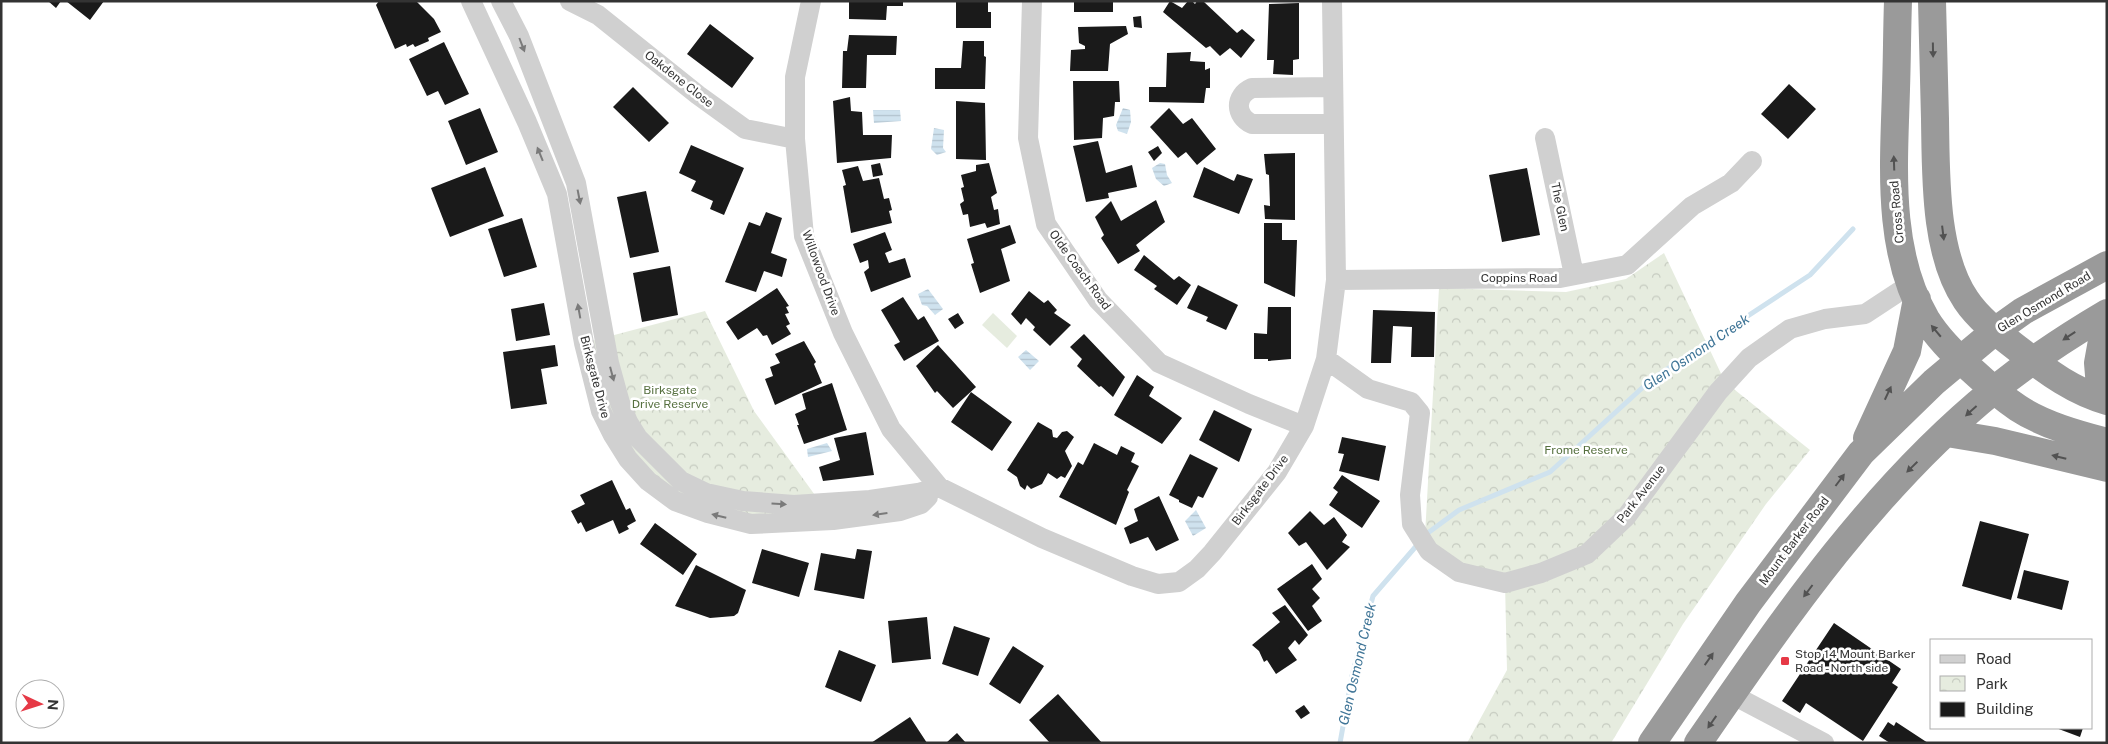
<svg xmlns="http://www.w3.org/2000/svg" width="2108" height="744" viewBox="0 0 2108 744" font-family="'Public Sans',sans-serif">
  <defs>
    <pattern id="park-crowns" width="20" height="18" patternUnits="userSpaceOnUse" patternTransform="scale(1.25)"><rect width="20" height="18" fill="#e6ecdf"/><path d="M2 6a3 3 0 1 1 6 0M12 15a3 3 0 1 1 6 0" fill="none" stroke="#c6cbc0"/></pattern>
    <pattern id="water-rules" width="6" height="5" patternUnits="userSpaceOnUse" patternTransform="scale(1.25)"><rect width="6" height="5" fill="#cfe2ee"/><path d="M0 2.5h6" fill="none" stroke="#b2c2cd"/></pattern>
  </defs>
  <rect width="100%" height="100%" fill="#fff"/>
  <!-- park -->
  <path fill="url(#park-crowns)" d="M1664 253 1725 382 1810 450 1766 504 1683 624 1611 743H1467L1507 670 1505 583 1459 572 1425 535 1439 288 1566 292 1626 279Z
    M705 311 754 411 833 520 708 513 628 459 584 343Z"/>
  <!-- pitch -->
  <path fill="#e6ecdf" d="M993 313 1017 336 1007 348 982 325Z"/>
  <!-- water -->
  <path fill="url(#water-rules)" d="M1123 108 1130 110 1131 122 1127 134 1118 131 1116 125Z
    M873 110H900L901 121 874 123Z
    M934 128 944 130 943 148 946 152 937 155 931 149Z
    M1160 163 1165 164 1167 175 1172 183 1164 186 1156 179 1152 168Z
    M928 289 943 309 935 315 927 306 922 305 918 294Z
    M1026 350 1039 361 1030 370 1018 357Z
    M827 443 832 451 808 457 807 449Z
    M1196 510 1206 528 1193 536 1185 521Z"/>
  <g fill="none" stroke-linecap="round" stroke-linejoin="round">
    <!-- stream -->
    <path stroke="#cfe2ee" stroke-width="5" d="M1425 535 1459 510 1550 472 1652 379 1810 275 1853 229
      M1340 743 1352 676 1373 596 1418 544"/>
  </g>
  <!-- building -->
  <path fill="#1a1a1a" d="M48 1H61L56 8Z
    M66 1H104L90 20Z
    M379 1H416L434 19 441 32 428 38 429 41 415 47 413 44 407 47 406 44 395 49 376 5Z
    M849 1H903V6H887L886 20 849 19Z
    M956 1H988V12H991V28H956Z
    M1074 1H1113V12H1074Z
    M1170 1 1182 8 1188 1H1192L1195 4 1197 1H1203L1237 33 1242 29 1255 40 1241 58 1230 48 1220 56 1210 46 1206 48 1163 12Z
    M1299 3V59L1293 60V75L1273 74 1274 60H1267L1269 4Z
    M1141 16 1142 28 1134 27 1133 17Z
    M710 24 754 58 732 88 687 54Z
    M1126 26 1128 34 1110 44 1108 71H1070L1071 50 1085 49V46L1079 43 1078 27Z
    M849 35 897 36 896 55H867L866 88H842L843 51H847Z
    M963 41H984V56L986 57 985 89H935V68H961Z
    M444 42 469 94 445 105 438 91 427 96 409 59Z
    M1191 52 1190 61 1205 62V70L1210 68V88H1206L1204 103 1149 102V87H1166L1167 53Z
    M1073 81H1119L1120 102H1115L1114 116 1103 118 1102 138 1074 140Z
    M1789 84 1816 109 1788 139 1761 114Z
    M633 87 669 123 649 142 613 107Z
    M850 97 851 111 862 112 863 135H892L891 158 837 163 833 101Z
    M956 101 985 103 986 160 956 159Z
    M480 108 498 152 466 165 448 121Z
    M1169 108 1183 124 1192 118 1216 149 1197 165 1186 152 1178 158 1150 127Z
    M1098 141 1106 173 1132 165 1137 187 1108 193 1109 198 1086 202 1073 146Z
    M691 145 744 168 724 215 710 209 713 201 691 191 696 181 679 173Z
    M1158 146 1162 153 1154 161 1148 152Z
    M1295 153V220L1265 219 1264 205 1270 206 1269 175 1266 174 1264 154Z
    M880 163 883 175 873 177 871 165Z
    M989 163 997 193 991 197 994 210 998 209 1000 224 987 228 985 223 970 227 968 214 963 215 960 204 964 201 961 188 964 187 961 175 976 171V165Z
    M858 166 863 181 879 178 884 199 889 198 892 210 889 211 892 223 851 233 843 186 846 185 842 170Z
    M485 167 504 216 450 237 431 188Z
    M1204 167 1234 181 1237 174 1253 179 1239 214 1193 197Z
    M1527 168 1540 235 1502 242 1489 175Z
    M646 191 659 252 630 258 617 197Z
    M1156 200 1165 222 1136 245 1140 251 1118 264 1101 238 1104 235 1095 217 1111 201 1121 221Z
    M766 212 782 218 771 253 787 259 782 277 764 271 756 292 725 282 749 222 760 226Z
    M522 218 537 267 504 277 488 229Z
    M1264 223H1282V240H1297L1295 297 1264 283Z
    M1010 225 1016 243 1001 249 1010 281 980 293 971 264 974 263 967 239Z
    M885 232 892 250 885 253 889 263 905 258 911 277 871 292 864 272 869 268 868 260 860 263 853 244Z
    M1144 255 1174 280 1179 276 1191 285 1177 305 1154 289 1157 286 1134 270Z
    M670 266 678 315 642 322 633 273Z
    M1198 285 1238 305 1226 330 1206 321 1208 317 1187 308Z
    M777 288 789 306 786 307 789 313 785 314 790 324 786 326 791 334 772 345 767 335 763 336 757 328 738 340 726 322Z
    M1029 291 1044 303 1048 300 1057 310 1054 313 1071 325 1050 346 1033 330 1035 327 1026 318 1021 325 1011 314Z
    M903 297 918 320 924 316 939 341 904 361 894 345 900 342 881 310Z
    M544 303 550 335 516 341 511 309Z
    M1268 307H1291V359L1268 361V359H1254V333L1267 334Z
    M1373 310 1435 312 1434 357H1411L1412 327 1393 326 1391 363H1371Z
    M958 313 964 323 955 329 948 319Z
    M1084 334 1125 377 1113 397 1101 386 1099 387 1077 366 1082 359 1070 347Z
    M804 341 816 362 814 364 822 383 775 405 765 379 773 376 770 367 780 363 775 354Z
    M555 345 558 366 541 369 547 404 511 409 503 352Z
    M938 345 976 387 953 408 937 391 935 393 916 366Z
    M1137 375 1154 387 1149 396 1182 418 1162 444 1114 415Z
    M832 383 847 430 804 444 797 425H799L795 414 806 409 802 394Z
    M971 392 1012 422 992 451 951 422Z
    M1214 410 1252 429 1239 462 1199 440Z
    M1038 422 1052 430 1053 437 1057 438 1062 432 1067 431 1074 437 1065 451 1072 466 1065 478 1061 476 1057 479 1048 473 1042 484 1031 489 1027 485 1025 490 1020 486 1017 477 1007 470Z
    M866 432 874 475 823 481 819 467 840 460 834 438Z
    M1342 437 1386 446 1379 481 1339 471 1344 454 1338 453Z
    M1094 443 1117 455 1121 446 1135 453 1131 462 1139 466 1127 490 1129 492 1116 525 1059 497 1078 462 1083 465Z
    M1190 454 1218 468 1203 498 1198 496 1192 508 1179 502V500L1169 495Z
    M1342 475 1380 501 1362 528 1329 505 1338 492 1333 488Z
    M612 480 626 510 630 508 636 521 627 526 629 529 619 534 613 520 586 532 581 522 578 524 571 511 585 504 580 495Z
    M1159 496 1179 540 1156 551 1148 537 1130 544 1124 528 1138 521 1134 509Z
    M1310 511 1324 525 1334 517 1347 535 1342 542 1350 547 1327 570 1306 542 1299 546 1288 533Z
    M1980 521 2029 534 2011 600 1962 586Z
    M655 523 697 554 683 575 640 544Z
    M762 549 809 563 799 597 752 583Z
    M857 549 872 551 864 599 814 590 821 553 855 559Z
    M1312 564 1322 579 1312 589 1320 598 1312 606 1322 621 1308 631 1277 589Z
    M696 565 746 590 738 613 734 616 710 618 675 606Z
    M2024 570 2069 581 2062 610 2017 598Z
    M1285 605 1308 635 1299 645 1295 640 1288 648 1297 660 1276 674 1267 660 1264 662 1259 651 1252 645 1280 622 1272 613Z
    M927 617 931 659 892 663 888 621Z
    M1834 623 1901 669 1892 683 1898 687 1863 741 1806 703 1800 713 1782 701Z
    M954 626 990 638 978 676 942 664Z
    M1013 646 1044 666 1020 704 989 684Z
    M839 650 876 665 861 702 825 687Z
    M1058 694 1102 743H1050L1029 720Z
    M1304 705 1310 713 1301 719 1295 711Z
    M910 717 927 743H871Z
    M1888 722 1894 726 1896 722 1928 743H1890L1879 736Z
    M2056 728H2083L2080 737Z
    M957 733 966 743H946Z"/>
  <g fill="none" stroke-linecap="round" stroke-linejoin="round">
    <!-- minor -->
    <path stroke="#d0d0d0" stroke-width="20" d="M471 1 527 122 557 194 584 343 601 411 613 435 628 459 648 481 675 501 708 513 751 524 833 520 900 511 921 504 928 497
      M501 1 519 36 576 183 609 363 620 403 628 422 638 438 681 481 706 493 743 501 794 505 870 500 918 493 939 487 1042 538 1132 576 1158 584 1179 582 1197 569 1212 553 1277 472 1304 426 1326 359 1336 280 1332 1
      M570 1 598 15 698 95 745 129 795 139
      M811 1 795 77V139L804 236 843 333 891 429 939 487
      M1032 1 1028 138 1046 224 1098 300 1159 363 1249 404 1304 426
      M1332 87 1252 88C1234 96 1235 116 1252 124H1333
      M1545 138 1574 275
      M1336 280 1560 278 1627 265 1692 206 1731 183 1752 161
      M1326 359 1368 389 1411 402 1420 413 1410 495 1412 524 1429 551 1459 572 1505 583 1541 573 1587 554 1626 517 1718 392 1749 358 1790 329 1825 319 1865 314 1903 289 1909 280
      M1731 694 1824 743"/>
    <!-- highway -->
    <path stroke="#9a9a9a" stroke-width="28" d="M1898 1C1897 30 1897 59 1896 89 1894 165 1886 250 1926 319 1937 337 1958 358 1974 372 1988 385 2003 398 2018 408 2044 425 2077 434 2107 442
      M1932 1C1933 41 1934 80 1935 119 1936 175 1934 253 1966 300 1980 321 2003 337 2022 352 2047 372 2075 392 2107 401
      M2101 399 2098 363 2107 313
      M1947 433 1995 441 2107 468
      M1867 438 1907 351 1917 299
      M1652 743 1748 603 1861 453 1934 382 1995 331 2023 311 2107 265
      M1698 743C1785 617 1874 487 1994 390 2030 361 2068 336 2107 313"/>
  </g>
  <!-- one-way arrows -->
  <defs><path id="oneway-solid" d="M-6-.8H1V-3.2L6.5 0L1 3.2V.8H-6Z" transform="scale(1.25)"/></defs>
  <g fill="#7a7a7a">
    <use href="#oneway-solid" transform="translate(522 45) rotate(69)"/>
    <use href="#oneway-solid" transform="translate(540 154) rotate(-112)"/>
    <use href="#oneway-solid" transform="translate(579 197) rotate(79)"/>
    <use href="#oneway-solid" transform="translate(579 311) rotate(-100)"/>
    <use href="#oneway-solid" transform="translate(612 374) rotate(75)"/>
    <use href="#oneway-solid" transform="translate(779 504) rotate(4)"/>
    <use href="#oneway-solid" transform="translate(880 514) rotate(172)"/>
    <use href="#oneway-solid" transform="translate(719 516) rotate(-166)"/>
  </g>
  <g fill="#525252">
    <use href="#oneway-solid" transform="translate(1933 50) rotate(89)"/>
    <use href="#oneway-solid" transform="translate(1894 163) rotate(-92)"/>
    <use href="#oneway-solid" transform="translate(1943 233) rotate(83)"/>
    <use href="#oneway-solid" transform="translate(1936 331) rotate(-130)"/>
    <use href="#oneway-solid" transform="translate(2069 336) rotate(147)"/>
    <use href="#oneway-solid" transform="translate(1888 393) rotate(-65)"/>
    <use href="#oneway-solid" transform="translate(1971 411) rotate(138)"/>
    <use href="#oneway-solid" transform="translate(2059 457) rotate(-166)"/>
    <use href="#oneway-solid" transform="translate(1912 467) rotate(136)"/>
    <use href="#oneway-solid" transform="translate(1840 480) rotate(-53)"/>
    <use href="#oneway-solid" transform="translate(1808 591) rotate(127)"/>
    <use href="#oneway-solid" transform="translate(1709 659) rotate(-55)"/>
    <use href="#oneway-solid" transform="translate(1712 722) rotate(125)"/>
  </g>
  <!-- markers -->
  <rect fill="#e63946" stroke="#fff" stroke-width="2" x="1780" y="656" width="10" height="10" rx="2.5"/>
  <g text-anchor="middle" stroke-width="5" stroke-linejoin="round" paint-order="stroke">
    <!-- street labels -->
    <g font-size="12" fill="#333" stroke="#fff">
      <text transform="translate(679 79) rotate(38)" y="4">Oakdene Close</text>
      <text transform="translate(1560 207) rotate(78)" y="4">The Glen</text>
      <text transform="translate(1897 212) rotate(-95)" y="4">Cross Road</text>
      <text transform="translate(1080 270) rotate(54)" y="4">Olde Coach Road</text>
      <text transform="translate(821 273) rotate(70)" y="4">Willowood Drive</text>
      <text x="1519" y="282">Coppins Road</text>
      <text transform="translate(2044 302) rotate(-31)" y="4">Glen Osmond Road</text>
      <text transform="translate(595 377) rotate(75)" y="4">Birksgate Drive</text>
      <text transform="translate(1260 490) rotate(-53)" y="4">Birksgate Drive</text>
      <text transform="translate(1641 494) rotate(-52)" y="4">Park Avenue</text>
      <text transform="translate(1794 541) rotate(-53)" y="4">Mount Barker Road</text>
    </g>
    <!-- park labels -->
    <g font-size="12" fill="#56703f" stroke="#fff">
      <text x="670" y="394">Birksgate<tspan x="670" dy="14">Drive Reserve</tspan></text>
      <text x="1586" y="454">Frome Reserve</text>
    </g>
    <!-- poi labels -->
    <g font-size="12" fill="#333" stroke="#fff" text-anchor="start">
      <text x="1795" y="658">Stop 14 Mount Barker<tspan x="1795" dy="14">Road - North side</tspan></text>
    </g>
    <!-- water labels -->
    <g font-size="14" font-style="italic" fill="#3f7597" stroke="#fff">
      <text transform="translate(1696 352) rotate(-34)" y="5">Glen Osmond Creek</text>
      <text transform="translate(1357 664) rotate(-77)" y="5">Glen Osmond Creek</text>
    </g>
  </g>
  <!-- border -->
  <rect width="2108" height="744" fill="none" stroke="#333333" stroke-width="5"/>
  <!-- legend -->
  <rect x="1930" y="639" width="162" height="90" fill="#ffffff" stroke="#adadad"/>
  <rect x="1940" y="655" width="25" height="8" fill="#d0d0d0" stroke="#adadad"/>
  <text x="1976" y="664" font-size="15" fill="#333333">Road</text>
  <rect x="1940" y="676" width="25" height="15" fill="url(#park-crowns)" stroke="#adadad"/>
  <text x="1976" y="689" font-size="15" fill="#333333">Park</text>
  <rect x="1940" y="702" width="25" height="15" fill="#1a1a1a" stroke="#adadad"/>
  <text x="1976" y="714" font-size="15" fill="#333333">Building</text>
  <!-- north arrow -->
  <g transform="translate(40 704) rotate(94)"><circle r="24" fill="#ffffff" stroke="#adadad"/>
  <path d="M0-4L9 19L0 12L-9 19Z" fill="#e63946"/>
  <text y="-8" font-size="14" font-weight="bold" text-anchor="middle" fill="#333333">N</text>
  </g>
</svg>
